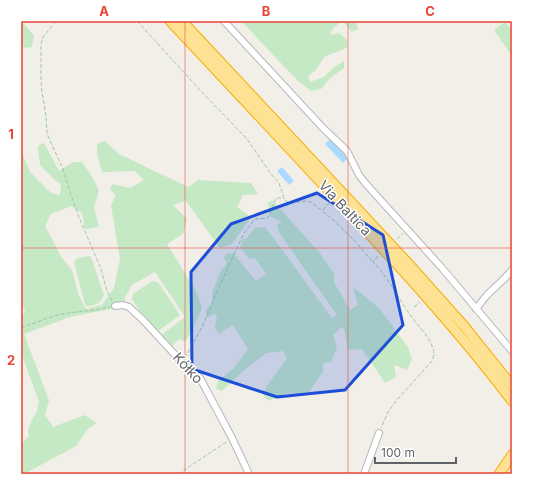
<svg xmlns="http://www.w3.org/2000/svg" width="533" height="495" viewBox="0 0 533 495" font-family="Inter,sans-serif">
  <rect width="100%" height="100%" fill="#f1efe8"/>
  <!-- green -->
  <path fill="#c5e8c5" d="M21 21 34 35 32 47 26 48 21 46Z
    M241 21H341L330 32 331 35 339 33 346 39 348 47 324 57 316 70 308 76 310 82 324 77 333 68 344 61V68L330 78 321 89 311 91 297 80Z
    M342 21H356L358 29 352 32Z
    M505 22 512 31V56L494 30Z
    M105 141 119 154 188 187 198 180 251 183 258 194 243 195 237 207 251 217 232 244 220 248 186 201 173 205 187 219 183 234 167 244 196 291 202 308 192 331 185 342 179 339 172 346 160 336 185 317 155 272 132 285 125 297V306L70 317 24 334 49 400 45 415 53 427 85 415 96 423 87 430 76 446 24 474H21V444L29 436 28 430 32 420 37 411 39 402 21 352V316L25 312 23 304H21V151L30 172 51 193 60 195 61 184 57 182 40 165 38 146 44 143 59 171 73 162H82L93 178 99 191 94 207 99 227 85 229 82 213 71 206 51 214 45 226 62 258 72 270 79 296 86 309 102 305 114 288 120 259 111 205 116 195 110 190 112 184 130 188 144 180 135 171 102 172 97 154V144Z
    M273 201 319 252 334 274V282L350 310 358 305 353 287 379 308 408 347 412 359 407 370 394 365 396 377 385 383 362 349 352 350 348 349 344 329 341 327 333 335 337 347 331 362 323 363V371L309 392 284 394 268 401 263 394 270 381 287 359 283 351 266 353 243 371 222 391 216 389 218 381 233 369 248 349 233 325 219 334 215 327 217 317 215 314 207 317 206 310 212 303V293L221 270 227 264 224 258 226 254 233 253 256 281 266 274 255 258 250 259 240 248 243 239H246L255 227 266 228 332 318 337 315 280 234 277 226 281 221 270 216 268 202Z
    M90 256 92 260 104 295C101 303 95 306 87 306L85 304 74 262 78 258Z
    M152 281 158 282 180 315 157 332 139 310 132 299 133 294Z"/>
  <!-- water -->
  <path fill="#aadaff" d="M330 139 348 158 343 163 325 144Z
    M282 167 294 181 289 185 277 171Z"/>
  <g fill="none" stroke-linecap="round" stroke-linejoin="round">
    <!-- minor casing -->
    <g stroke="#b5b8bc" stroke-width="8">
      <path id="minor" d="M224 21 323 128 347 151 359 175 366 184 442 268 512 351
        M115 306 123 305 129 307 143 320 189 370 200 378 232 438 249 474
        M476 309 487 295 505 278 512 270
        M364 474 379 433"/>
    </g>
    <!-- highway casing -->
    <g stroke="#f9ab00" stroke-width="11">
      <path id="highway" d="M170 21C223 78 276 134 329 191 393 259 456 327 512 401
        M182 21 406 261 464 326 512 386
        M499 474 512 455"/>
    </g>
    <!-- path -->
    <path stroke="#9cc7a9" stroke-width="1" stroke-dasharray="4 2" stroke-linecap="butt" d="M56 21 43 37 41 44V81L42 92 46 116 47 134 63 169 71 195 79 217 101 269 107 291 112 301
      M137 21 199 89 247 139 271 174 279 183 284 198 287 202 291 203 306 201 311 202 332 219 353 239 373 262
      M323 210 330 202
      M397 239 403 233
      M378 256 373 262C389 278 398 298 411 316 418 326 428 335 432 346 435 352 434 356 432 361L395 402 388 412 381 428
      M414 307 420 302
      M21 328C35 323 48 317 63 314 78 311 95 311 110 307
      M185 358 202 327 224 276 244 233 255 219 268 218 276 198H284
      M178 474 228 441"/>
    <!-- minor -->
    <use href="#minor" stroke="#fff" stroke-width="6"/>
    <!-- highway -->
    <use href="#highway" stroke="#fde293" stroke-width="9"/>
  </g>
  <!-- marked area -->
  <path fill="#1d4ed8" fill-opacity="0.2" stroke="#1d4ed8" stroke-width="3" stroke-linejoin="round" d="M317 193 383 235 403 325 345 390 277 397 192 369 191 272 231 224Z"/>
  <!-- grid -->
  <path fill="none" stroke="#ea4335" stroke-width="1" stroke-opacity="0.55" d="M185 21V474M348 21V474M21 248H512"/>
  <g text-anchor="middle" stroke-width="3" stroke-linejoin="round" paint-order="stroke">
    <!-- street labels -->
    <g font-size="14" fill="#5f6368" stroke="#fff">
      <text transform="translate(345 208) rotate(47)" y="5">Via Baltica</text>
      <text transform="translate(188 368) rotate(47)" y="5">Kółko</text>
    </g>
  </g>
  <!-- border -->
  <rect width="533" height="495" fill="none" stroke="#ffffff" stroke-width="44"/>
  <!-- scale -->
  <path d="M375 457v6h81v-6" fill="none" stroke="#5f6368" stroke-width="2"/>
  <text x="381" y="457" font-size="12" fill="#5f6368" stroke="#ffffff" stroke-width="3" paint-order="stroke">100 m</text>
  <rect x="22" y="22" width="489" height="451" fill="none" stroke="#ea4335" stroke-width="1.5"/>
  <g font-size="13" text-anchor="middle" font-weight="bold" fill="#ea4335">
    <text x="104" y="16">A</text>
    <text x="266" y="16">B</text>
    <text x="430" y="16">C</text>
    <text x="11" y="139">1</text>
    <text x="11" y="365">2</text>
  </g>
</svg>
